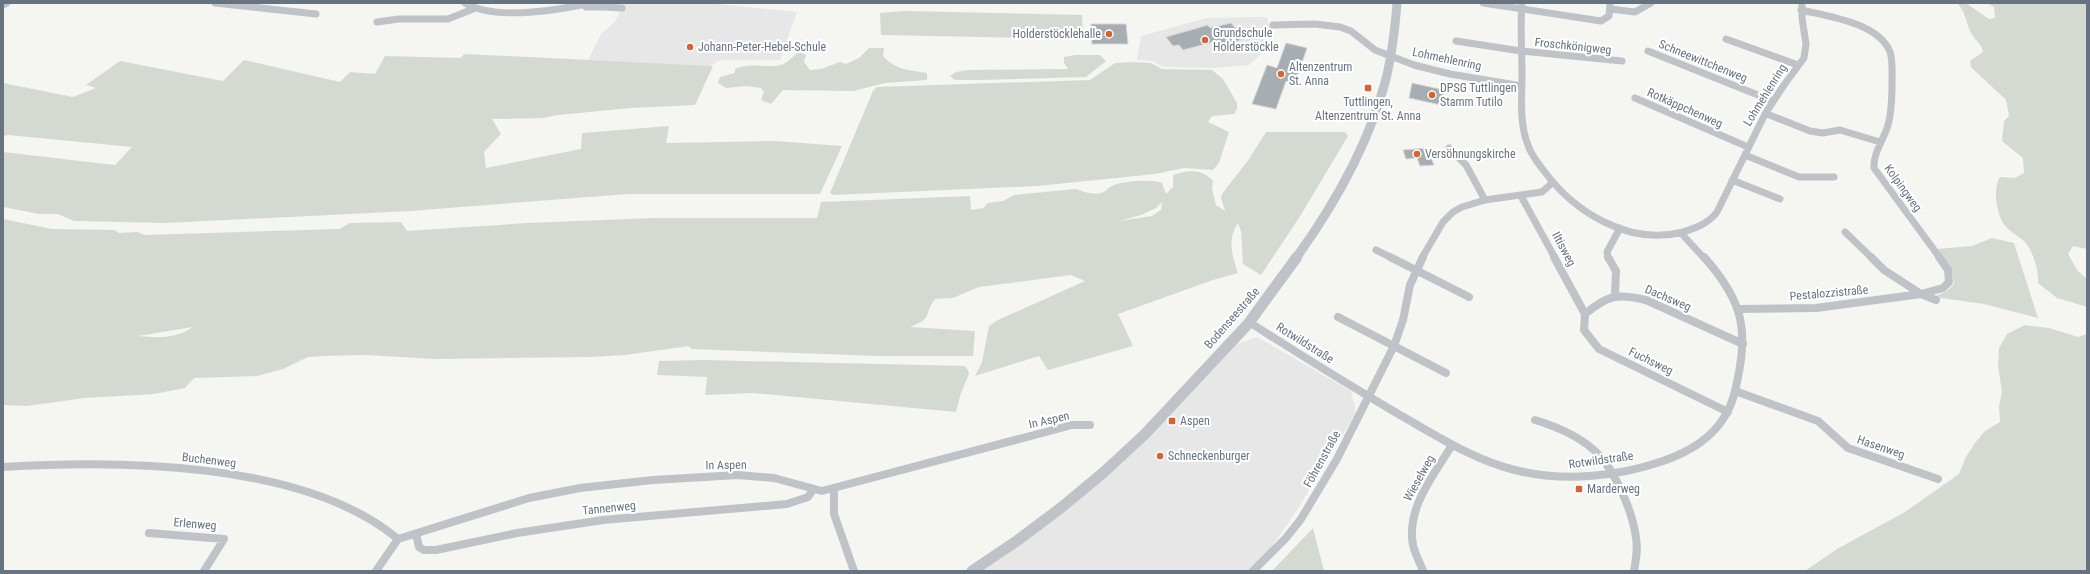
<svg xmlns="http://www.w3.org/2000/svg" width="2090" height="574" viewBox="0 0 2090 574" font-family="'Roboto Condensed',sans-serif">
  <rect width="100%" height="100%" fill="#f5f5f2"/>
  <!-- built -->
  <path fill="#e6e7e6" d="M625 3H707L797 12 780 60H721L709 66 588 60 601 34 614 23Z
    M1264 17 1267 18 1270 26 1271 44 1249 65 1214 68 1163 67 1153 61 1137 60 1141 36 1207 18Z
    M1257 337 1351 391 1356 413 1295 513 1255 571H981L1065 512 1162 419 1230 346Z"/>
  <!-- green -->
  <path fill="#d4dad2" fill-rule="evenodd" d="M1966 3 1989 19 1995 18 1994 7 1987 3H2087V249L2073 246 2068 254 2077 270 2087 279V307L2057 298 2038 283C2039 270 2033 252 2025 242 2018 235 2007 231 2002 221 1996 209 1993 188 2000 177L2015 178 2024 173 2023 158 2002 141 2004 121 2009 116 2006 100 1971 67 1970 61 1983 52C1982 44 1977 43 1973 36 1966 26 1967 14 1958 4Z
    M904 11 1082 15 1083 39 881 35 880 13Z
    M869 48H884L883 56C896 70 908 70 927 73V80L885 83 853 91 783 90 771 104 761 100 764 92 761 88 747 86 726 88 718 83 720 77 735 73V69C751 61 770 70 784 64 789 61 794 55 799 52L806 55 804 62 810 70 821 69 840 62 846 64 859 58Z
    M464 54 713 66 695 105 631 108 558 115 543 118 492 119 501 134 484 152 486 168 581 149 582 133 669 126 666 143 775 141 842 146 820 194H628L410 211 166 223 74 221 58 214H39L3 207V152L115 165 132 147 8 135 3 136V83L73 97 96 88 86 85 120 61 223 81 244 60 340 82 350 72 375 74 385 56 461 58Z
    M1075 55H1100L1106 61 1086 77 983 80H955L950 76 956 72 968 70 1068 69 1064 63V57Z
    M1130 62 1151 63 1162 69 1212 70 1223 79 1237 103V109L1234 114 1212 116 1208 122 1229 132 1219 163 1213 170 1184 168 1155 174 1037 186 833 195 830 193 873 91 877 87 1090 80 1115 63Z
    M1266 132H1345L1348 136 1299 218 1261 275 1243 264 1241 231 1238 223C1227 239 1232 256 1238 273L1213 280 1118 314 1133 346 1048 370 1039 356 975 376 982 362 989 326 998 320 1085 281 1071 275 979 287 953 298 935 299C922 316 935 317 910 327L975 331 973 356H878L691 349 689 346 625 355 590 357 434 359 366 355 322 356 308 357 283 369 257 376 194 378 185 388 154 394 85 398 27 406 3 405V219L52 229 115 230 119 233 138 232 144 235 339 229 350 223 401 222 407 231 527 223 654 218H817L821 202 970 196 971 210 983 208 988 203 1003 201 1014 195 1076 189C1084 192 1096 196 1104 192 1107 190 1109 187 1112 186 1122 181 1152 179 1162 183L1166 194 1173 187V175C1188 170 1202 168 1213 181L1212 189 1216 205 1225 211 1221 198 1222 194 1249 159ZM1162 202 1161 210 1152 216 1119 221 1141 215 1156 208ZM193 327C176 339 157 338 138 336Z
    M1992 238 2014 243 2038 318 1984 304 1934 297 1947 291 1954 284 1952 271 1937 249 1972 246Z
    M2025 325 2049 328 2078 337 2087 334V571H1805L1837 549 1905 512 1959 474 1966 457 1975 443 1985 431 2000 422 1999 406 2002 392 1998 366 1999 348 2007 334Z
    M704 360 965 366 968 370 969 374 961 393 956 412 753 393 705 395 707 377 657 375 659 361Z
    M1313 528 1324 571H1272Z"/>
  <!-- building -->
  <path fill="#a6adb3" stroke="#d7d7d5" d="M1231 23 1240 34 1236 35 1241 39 1227 47 1217 41 1183 50 1179 45 1173 46 1166 37 1208 25 1210 28Z
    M1091 24H1126L1128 44H1092Z
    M1286 43 1307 48 1295 83 1286 81 1276 109 1252 104 1267 65 1277 68Z
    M1412 83 1444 90 1441 105 1409 98Z
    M1427 148 1434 165 1420 166 1417 158 1406 159 1403 150Z"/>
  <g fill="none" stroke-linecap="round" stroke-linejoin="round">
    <!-- minor-far1 -->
    <path stroke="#bfc2c6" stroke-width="7" d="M215 3 316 14
      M465 3C495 21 558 10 591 3
      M603 3V7L622 8
      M1483 3 1601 21 1609 16 1610 3
      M1522 3C1520 26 1522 50 1522 73 1522 96 1519 123 1528 145 1531 155 1538 163 1544 171 1575 213 1630 246 1683 232 1696 228 1709 223 1717 212L1765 114 1784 85 1804 58 1806 44 1802 18V3
      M3 5 7 3
      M586 7H603
      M1610 9 1635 12 1651 3
      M1801 10C1827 16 1879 23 1890 52 1893 61 1892 72 1892 82 1892 96 1892 111 1888 125 1884 139 1873 153 1874 168L1940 258
      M377 22 399 19H448L473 9
      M1273 25 1315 24 1340 27 1351 31 1375 50 1414 65 1450 74 1522 86
      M1726 39 1798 65
      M1456 41 1521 51 1622 61
      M1648 51 1773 101
      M1635 98 1748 147
      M1767 114 1810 131 1823 133 1840 130 1880 142
      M1449 148 1466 165 1485 200
      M1745 155 1799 177H1834
      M1732 180 1780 199
      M1521 196 1555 258
      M1845 232 1872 258
      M1681 233 1704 258
      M1376 250 1392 258
      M1422 258 1443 222 1453 212 1462 207 1485 200 1542 192 1552 183
      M1608 258 1607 252 1620 228"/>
    <!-- minor -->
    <path stroke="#bfc2c6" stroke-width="8" d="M1390 257 1469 297
      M1554 257 1585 314
      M1608 257 1616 271 1615 294
      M1871 257 1884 270 1921 294 1943 288 1949 282 1948 270 1939 257
      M1739 309 1816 308 1921 294 1936 300
      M1585 314 1584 330 1599 349 1728 412
      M1585 314C1608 295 1617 293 1646 300L1743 344
      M1338 317 1446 373
      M1249 322C1299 354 1349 385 1400 415 1437 436 1474 460 1515 470 1563 482 1617 477 1663 461 1698 449 1726 429 1735 391 1749 331 1745 303 1704 257
      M1735 391 1818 421 1848 448 1938 479
      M1535 420C1558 427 1582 437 1599 455 1616 473 1633 513 1636 538 1638 549 1636 560 1634 571
      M3 467C119 460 305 461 398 539
      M834 489V514L854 571
      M149 533 224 539 204 571
      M416 534 419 547 424 550H436L517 533 603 520 787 504 808 497 813 490
      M376 571 398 539 529 498 580 488 653 480 738 475 774 478 822 491 1072 425H1090
      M1253 571 1286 538 1301 519 1337 459 1394 346 1403 320 1410 285 1423 257
      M1423 571C1420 563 1415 554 1413 545 1406 508 1434 475 1452 445"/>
    <!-- tertiary-far1 -->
    <path stroke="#bfc2c6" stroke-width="9" d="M1296 258C1335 204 1369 144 1386 79 1392 54 1395 28 1397 3"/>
    <!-- tertiary -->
    <path stroke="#bfc2c6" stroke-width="11" d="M972 571 1018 540 1062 507 1104 472 1145 434 1248 324 1297 257"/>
  </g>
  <!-- markers -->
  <g fill="#d76430" stroke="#fff" stroke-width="1.5">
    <circle cx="1109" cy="34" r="4"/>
    <circle cx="1205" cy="40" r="4"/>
    <circle cx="690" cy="47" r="4"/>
    <circle cx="1281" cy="74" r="4"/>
    <rect x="1364" y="84" width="8" height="8" rx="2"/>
    <circle cx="1432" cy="95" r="4"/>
    <circle cx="1417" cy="154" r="4"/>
    <rect x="1168" y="417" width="8" height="8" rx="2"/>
    <circle cx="1160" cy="456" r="4"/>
    <rect x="1575" y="485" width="8" height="8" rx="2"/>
  </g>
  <g text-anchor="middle" stroke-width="4" stroke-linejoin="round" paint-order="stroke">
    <!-- poi labels -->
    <g font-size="12" fill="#667381" stroke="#fff" text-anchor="start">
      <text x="1213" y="37">Grundschule<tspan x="1213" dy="14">Holderstöckle</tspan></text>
      <text x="1101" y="38" text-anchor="end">Holderstöcklehalle</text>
      <text x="698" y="51">Johann-Peter-Hebel-Schule</text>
      <text x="1289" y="71">Altenzentrum<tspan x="1289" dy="14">St. Anna</tspan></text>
      <text x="1440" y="92">DPSG Tuttlingen<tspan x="1440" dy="14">Stamm Tutilo</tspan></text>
      <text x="1368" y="106" text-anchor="middle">Tuttlingen,<tspan x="1368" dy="14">Altenzentrum St. Anna</tspan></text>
      <text x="1425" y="158">Versöhnungskirche</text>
      <text x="1180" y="425">Aspen</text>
      <text x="1168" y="460">Schneckenburger</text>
      <text x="1587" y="493">Marderweg</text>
    </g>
    <!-- street labels -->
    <g font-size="12" fill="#667381" stroke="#fff">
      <text transform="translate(1573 46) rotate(6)" y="4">Froschkönigweg</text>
      <text transform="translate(1447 59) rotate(12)" y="4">Lohmehlenring</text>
      <text transform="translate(1703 61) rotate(22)" y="4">Schneewittchenweg</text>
      <text transform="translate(1765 95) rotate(-58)" y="4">Lohmehlenring</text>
      <text transform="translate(1685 108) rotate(24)" y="4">Rotkäppchenweg</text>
      <text transform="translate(1903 188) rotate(54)" y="4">Kolpingweg</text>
      <text transform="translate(1564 249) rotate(62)" y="4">Iltisweg</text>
      <text transform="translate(1829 293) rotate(-5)" y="4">Pestalozzistraße</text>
      <text transform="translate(1668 298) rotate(23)" y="4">Dachsweg</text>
      <text transform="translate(1232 318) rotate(-49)" y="4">Bodenseestraße</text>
      <text transform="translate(1305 343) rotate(32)" y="4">Rotwildstraße</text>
      <text transform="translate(1651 361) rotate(26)" y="4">Fuchsweg</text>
      <text transform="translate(1049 420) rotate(-13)" y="4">In Aspen</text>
      <text transform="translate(1881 447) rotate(19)" y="4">Hasenweg</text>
      <text transform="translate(1322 459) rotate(-61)" y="4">Föhrenstraße</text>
      <text transform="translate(209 460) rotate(7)" y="4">Buchenweg</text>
      <text transform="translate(1601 460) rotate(-8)" y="4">Rotwildstraße</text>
      <text transform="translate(726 465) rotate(-1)" y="4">In Aspen</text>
      <text transform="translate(1419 478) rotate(-61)" y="4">Wieselweg</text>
      <text transform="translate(609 508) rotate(-6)" y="4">Tannenweg</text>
      <text transform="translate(195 524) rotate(5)" y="4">Erlenweg</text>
    </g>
  </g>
  <!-- border -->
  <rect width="2090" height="574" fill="none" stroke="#667381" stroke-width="8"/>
</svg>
